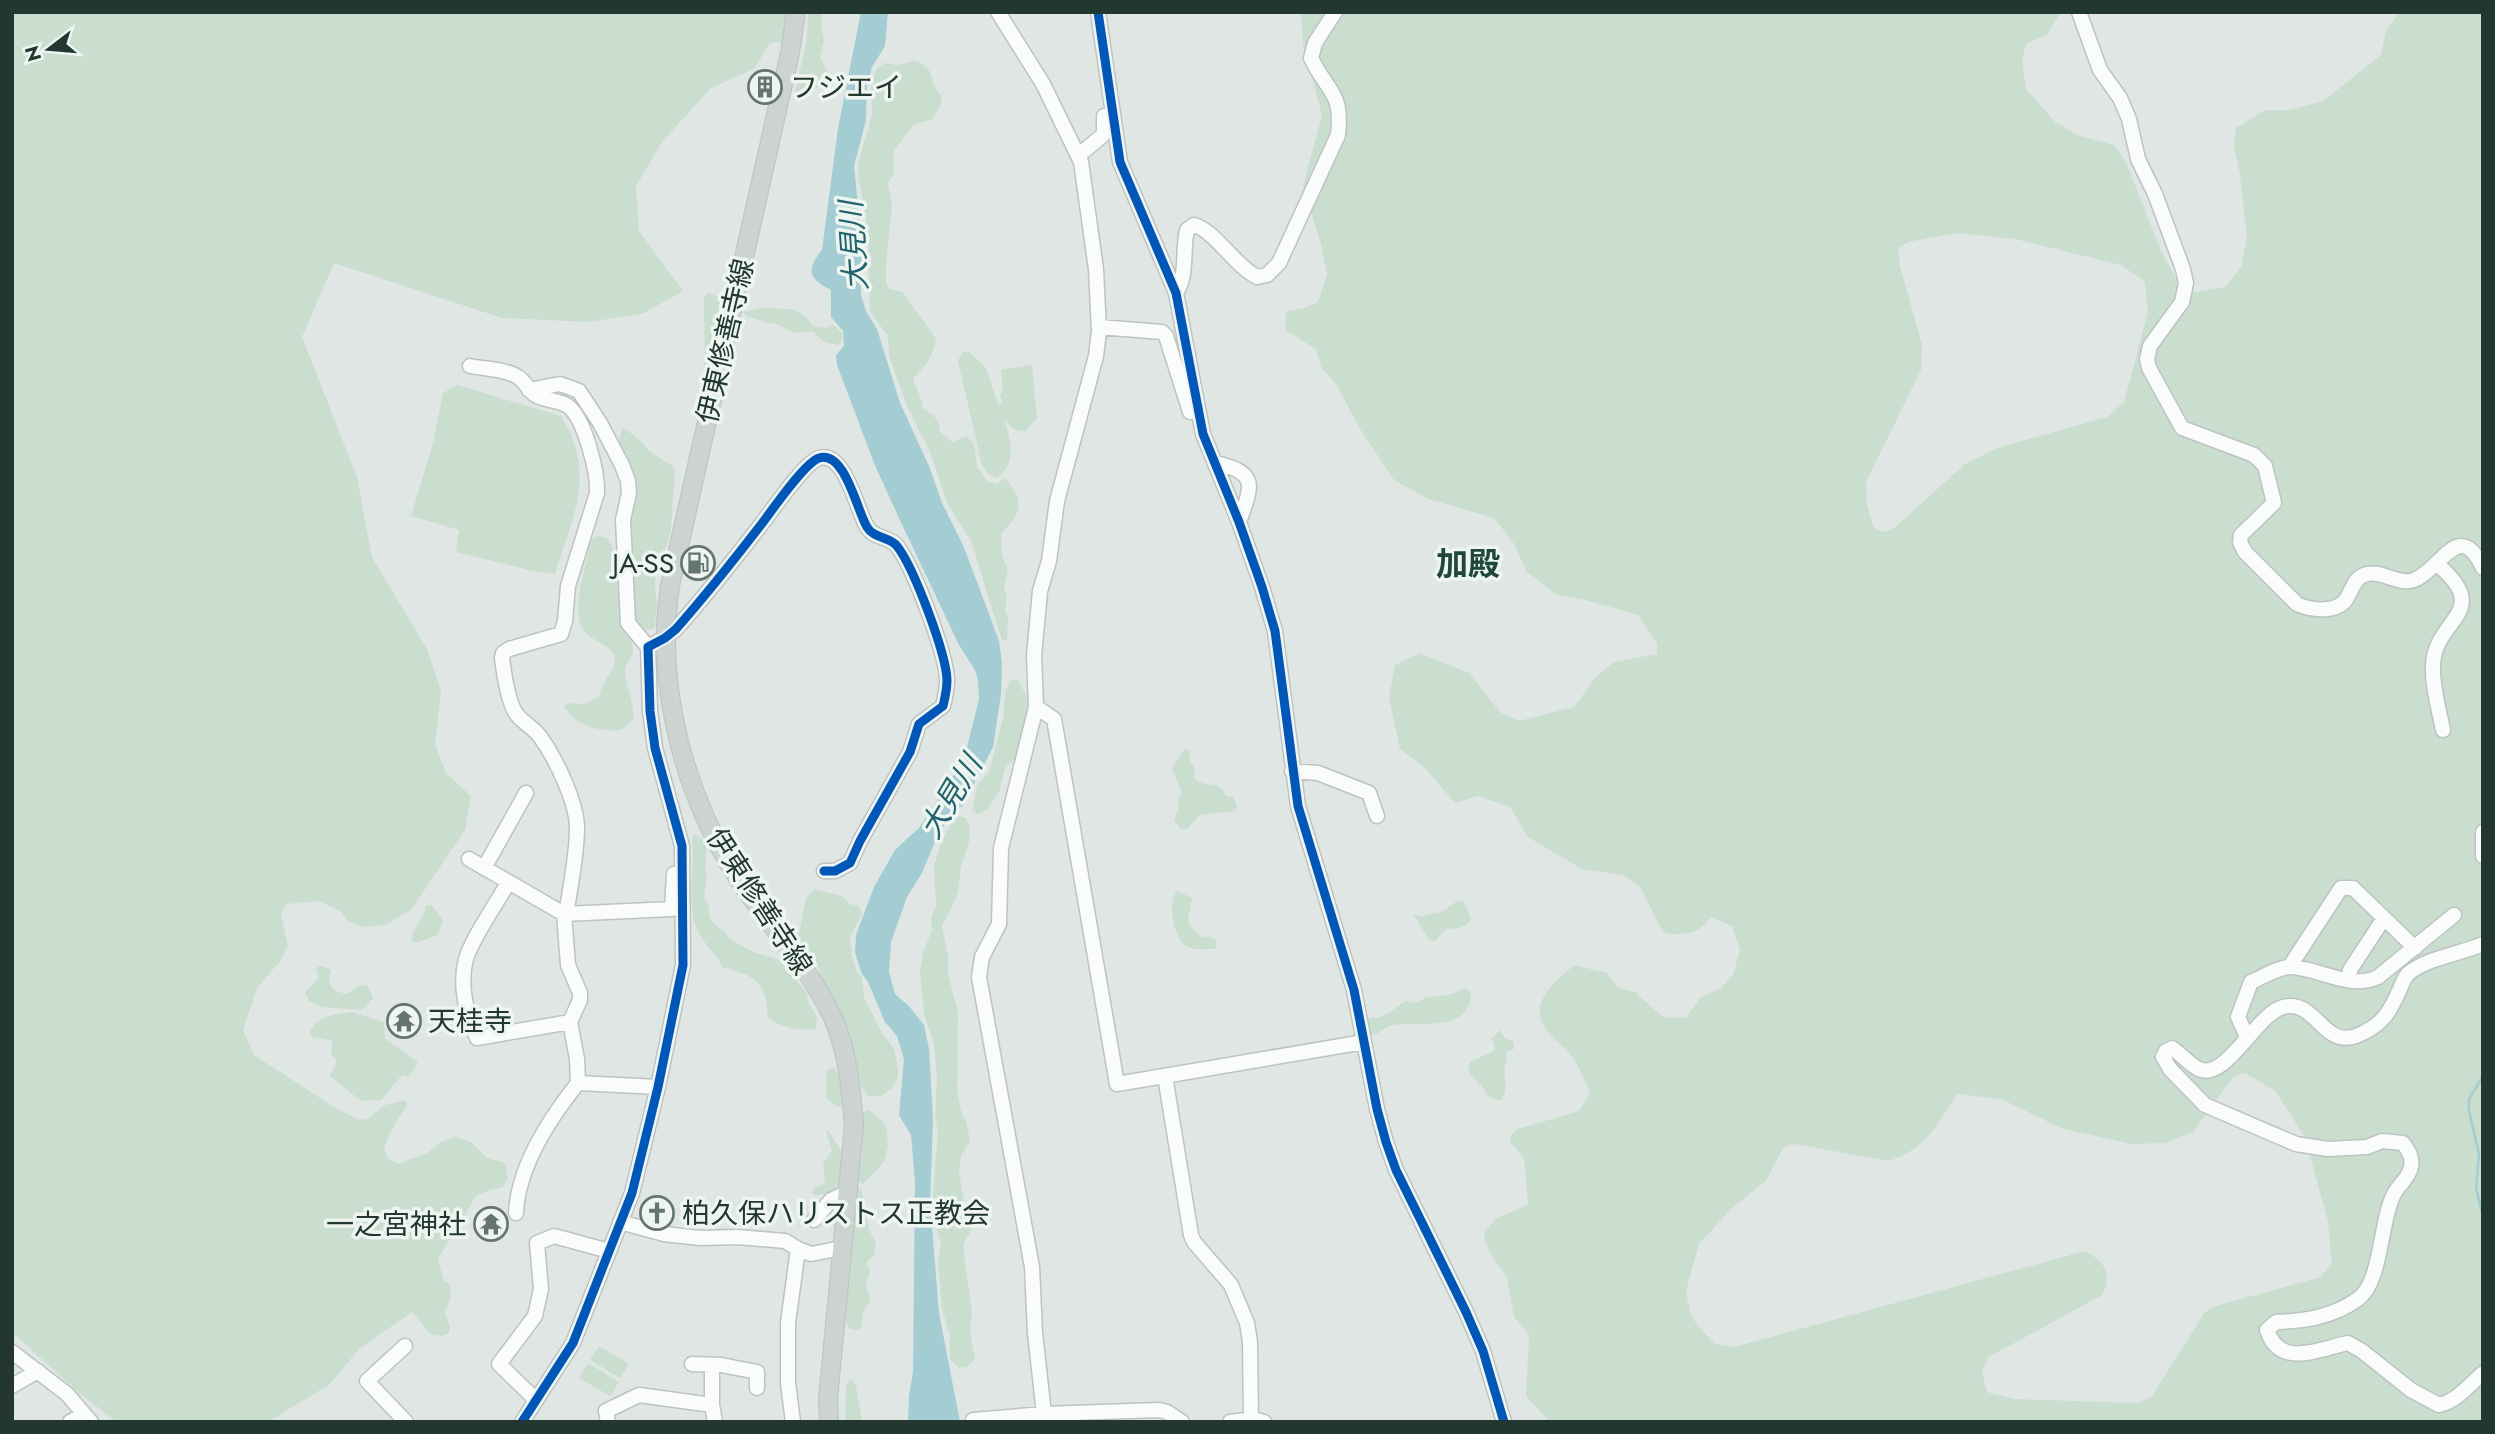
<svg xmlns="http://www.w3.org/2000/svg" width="2495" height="1434" viewBox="0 0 2495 1434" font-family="Jost,'Noto Sans JP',sans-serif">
  <rect width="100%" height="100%" fill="#e0e6e3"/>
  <!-- green -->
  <path fill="#caded0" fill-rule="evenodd" d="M12 12H789L786 41 770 43 754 69 711 88 662 142 636 186 639 231 683 291 644 313 590 322 502 318 334 263 302 337 357 477 372 557 427 649 441 691 435 744 446 773 471 796 465 830 411 910 385 925 363 927 348 921 340 911 319 901 287 904 281 914 288 946 281 960 257 988 243 1030 254 1055 334 1107 359 1120 367 1119 385 1105 406 1100 407 1105 391 1131 384 1149 388 1158 398 1164 427 1153 440 1142 456 1137 471 1142 487 1158 505 1163 508 1178 503 1187 490 1190 476 1196 438 1259 444 1281 450 1285 451 1297 445 1312 450 1327 449 1333 442 1336 430 1334 412 1312 359 1349 330 1384 268 1422H117L79 1393 12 1332Z
    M808 12H822L821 26 824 40 820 57 827 71 824 85 814 89 810 95 801 96 796 99C793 88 806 52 807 36 808 28 807 20 808 12Z
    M1301 12H2061L2047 35 2026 44 2022 61 2026 89 2055 122 2080 136 2114 145 2125 160 2162 253 2177 280 2195 292 2225 287 2241 267 2247 238 2240 175 2234 146 2236 128 2265 110H2289L2323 101 2381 55 2386 30 2400 12H2483V1422H1550L1526 1396 1529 1334 1514 1317 1507 1277 1492 1256 1485 1242 1484 1232 1496 1219 1528 1204 1524 1158 1510 1142V1136L1518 1129 1579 1111 1590 1093C1584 1080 1579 1065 1570 1054 1562 1044 1550 1037 1544 1026 1529 1002 1557 978 1575 965L1607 973 1618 988 1635 992 1663 1017 1686 1018 1700 998 1721 988 1733 975 1740 950 1732 926 1711 917C1697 935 1688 934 1666 934L1658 923 1641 888 1623 875 1582 869 1528 837 1510 807 1478 796 1455 803 1425 768 1400 749 1389 697 1395 665 1419 653 1469 673 1500 712 1519 721 1574 707 1596 677 1614 662 1657 654V644L1638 615 1585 600 1557 595 1526 571 1515 545 1494 518 1428 499 1394 480 1360 429 1336 384 1321 367 1316 349 1285 330 1286 311 1304 308 1318 302 1327 274 1321 244 1303 186 1322 115 1303 45ZM1955 233 2015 239 2121 265 2145 282 2148 312 2124 402 2107 417 1997 448 1965 464 1893 529 1884 532 1874 528 1867 506 1866 482 1921 370 1922 345 1900 266 1898 248 1908 242ZM2245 1073 2275 1091 2305 1137 2328 1222 2332 1264 2320 1277 2216 1306 2205 1312 2152 1396 2139 1403 2014 1399 1987 1392 1982 1372 1989 1357 2102 1295C2113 1274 2105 1261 2085 1251L1734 1347 1715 1344 1697 1325 1690 1312 1686 1291 1699 1244 1734 1206 1766 1181 1783 1148 1794 1144 1889 1161C1927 1149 1936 1125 1957 1094L2001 1099 2063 1129 2132 1144 2165 1143 2193 1132 2234 1076Z
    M915 60C939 71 925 78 941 95V104L932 120 914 124 893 152 894 174 888 183 892 205 886 266V283L889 289 903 292 936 339C934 355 925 367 913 378 916 390 921 394 923 408L935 417 940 426 939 431 952 442 966 436 974 444 977 467 988 482 997 484 1005 478C1026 502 1021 514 1001 533L1002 556 1008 570 1004 585 1007 599 1005 609 1008 619 1007 640 1002 641 971 541 947 503 930 452 907 406 889 356 888 336 870 312 867 224 858 175 859 160 872 115 871 82 877 68 885 63 899 65Z
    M708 293 723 298 726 308 711 368 704 387H702L705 358 704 305V297Z
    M762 308 792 309 806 317 813 326 826 328 833 324 842 333V341L838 345 824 342 813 332 794 333 775 323 769 324 745 315 744 312Z
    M968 351 986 368 999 406 1002 403 1000 394 1003 392 1001 370 1032 365 1037 418 1025 431C1012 431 1011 427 1004 419 1011 441 1018 462 997 478L989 475 982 465 958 361 962 352Z
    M457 385 561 416C597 474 573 515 555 574L529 570 456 552 459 530 411 516 433 443 443 393Z
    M623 427 642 442 649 451 674 467C676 478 674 485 673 496 671 518 674 545 656 562L655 586 657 605 655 627 650 630 644 629 636 620 630 540 633 535 629 521 626 462 619 439Z
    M598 536 607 538C621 556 613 565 617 584 620 599 622 613 625 627 627 634 633 640 633 647 634 657 625 662 625 672 626 689 635 702 633 720L621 730C600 732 574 726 564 706L569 703 584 704 600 696C602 680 614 672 615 661 616 642 586 644 580 623 573 598 587 571 588 546L590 539Z
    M1014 679 1018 680 1026 695 1028 713 1018 756 1005 768 999 792 987 810 979 814 972 812 977 785 989 772 1004 715 1005 693 1009 683Z
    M1185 748 1190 752 1189 759 1195 769 1194 778C1205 790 1218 778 1226 796L1233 797 1237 806 1235 811 1200 815 1187 829H1181L1174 820 1179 807 1178 800 1182 792 1172 768Z
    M956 815 966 818C975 837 966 848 961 867 960 872 960 878 959 884 957 899 950 912 942 925L948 957V975L958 1012 957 1090 961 1111 966 1121 970 1140 961 1156 959 1172 965 1208 971 1226 970 1234 965 1239 963 1247 972 1313 970 1332 975 1359 967 1367 959 1368 950 1359V1335L942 1309 938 1259 941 1243 933 1218V1192L938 1132 935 1117 937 1077 934 1043 924 1014 920 970 924 950 932 930 931 917 936 906 934 866 940 845Z
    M695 835 701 838 707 847 705 869 707 877 704 897 709 906V917L717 927 724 931 730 939 753 952 790 963 793 976 807 993 809 1004 817 1017 816 1029C798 1031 785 1028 769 1019 766 1010 767 999 763 991 758 976 737 971 723 968 716 953 702 943 696 927 687 904 695 865 692 839Z
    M814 889 842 896 850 904 859 906 862 914 850 937 852 957 857 972 862 978 864 997 881 1031 894 1049 898 1069V1078L892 1088 881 1096H868L860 1084 859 1074 842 1026V1016L821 979 818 965 802 948 798 937 806 898Z
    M1177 891 1192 898C1189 921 1182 920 1200 936 1208 938 1211 934 1217 942L1216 949C1207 948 1196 951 1188 947 1173 940 1167 903 1177 891Z
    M1463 900 1471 919C1465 929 1457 928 1446 929L1436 940 1430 941 1413 914 1422 917C1429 913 1433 914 1441 912 1450 908 1453 901 1463 900Z
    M432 905 443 920 438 935 415 943 411 941C412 929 424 919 426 906Z
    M323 966 331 970 329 982 335 991 347 994 358 986 367 985 373 998 362 1010 320 1007 309 1001 305 992 319 978 316 970 317 967Z
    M1465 988C1471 992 1472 995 1470 1002 1461 1032 1418 1021 1394 1025 1386 1026 1381 1032 1374 1035L1368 1033 1365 1025 1368 1018C1386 1019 1392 1009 1406 1001L1416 1003 1425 998 1453 994Z
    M351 1012 384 1022 385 1039 417 1061V1065L408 1077 402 1075 381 1100 361 1101 330 1076 337 1061 331 1054 332 1041 312 1037 310 1032C317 1015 335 1015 351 1012Z
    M1500 1030 1505 1038 1514 1042V1049L1506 1051 1507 1061C1500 1074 1511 1087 1501 1100H1495L1487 1095C1483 1081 1463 1078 1470 1062L1495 1050 1494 1042 1491 1039Z
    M834 1067C842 1079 842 1091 842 1105L838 1107 826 1098 827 1070Z
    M869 1110 884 1123 887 1131 888 1145 884 1162 863 1184 859 1182 858 1171 862 1157 861 1116 863 1112Z
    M828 1130 843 1154V1167L840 1172 842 1190 828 1197 825 1194 814 1195 812 1192 816 1187 822 1185 825 1179 823 1164 832 1151 826 1131Z
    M857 1186 862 1191 869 1230 876 1243 874 1255 867 1262 870 1271 866 1287 871 1300 863 1313 861 1327 859 1330 850 1329 845 1320Z
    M599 1346 629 1364 620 1378 590 1360Z
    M588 1363 619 1382 610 1396 579 1378Z
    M851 1378 856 1386 862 1422H845L846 1385Z"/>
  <!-- water -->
  <path fill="#a3cdd2" d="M861 12H888L885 46 872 67 867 86 866 120 854 166 862 242 861 295 866 311 877 329 900 403 929 466 942 503 963 545 988 611 999 641 1002 664 1001 694 993 747 963 805 951 815 938 835 922 873 907 897 891 942 889 972 895 994 909 1006 924 1025 929 1049 933 1118 930 1202 939 1313 960 1422H908L909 1396 913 1372 915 1182 911 1135 899 1115 904 1059 897 1036 885 1022 868 982 861 972 855 952 856 935 874 887 895 850 919 828 964 759 979 699 978 680 975 670 959 645 898 516 874 463 837 365 836 355 844 346 843 331 831 317V290C808 278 806 270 822 250L838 128Z"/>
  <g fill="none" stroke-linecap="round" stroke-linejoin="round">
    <!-- stream -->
    <path stroke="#a3cdd2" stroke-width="2.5" d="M2483 1076 2469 1099V1111L2479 1154 2476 1188 2483 1217"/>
    <!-- minor casing -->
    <g stroke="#bdc3c0" stroke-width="17">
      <path id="minor" d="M998 12 1043 84 1081 162 1096 269 1099 331 1096 356 1057 501 1049 561 1040 591 1034 656 1036 707 1054 719 1117 1084 1364 1042
        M1098 12 1120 162 1176 293 1203 434 1239 522 1262 587 1275 631 1298 806 1354 990 1377 1109 1386 1142 1396 1170 1466 1312 1483 1351 1504 1422
        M2079 12 2100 70 2120 98 2129 119 2138 159 2155 194 2183 269 2186 283 2182 302 2150 346 2147 359 2149 368 2182 428 2254 455 2265 466 2274 503 2241 535 2240 542 2245 552 2297 604C2310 610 2333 613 2344 602 2351 595 2352 581 2362 576 2379 567 2397 586 2414 580 2442 569 2459 517 2483 568
        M1079 155 1102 136 1104 132V116
        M1176 293C1188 275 1182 251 1187 230L1194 225C1214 230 1234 265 1257 277L1267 275 1279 263 1338 135C1343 91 1327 92 1311 58L1315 43 1335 12
        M1099 327 1162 332 1166 336 1190 412
        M470 366C485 369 506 369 518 377 526 382 528 391 537 396 547 401 559 400 568 406 585 419 598 473 597 493L568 586 565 621 561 634 509 649 503 653 502 658C504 673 508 705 518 716 525 724 535 729 541 738 556 759 577 803 577 828 577 855 570 888 566 915
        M529 390 560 384 579 391 600 423 622 465 628 481 629 493 623 520 628 623 648 647
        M1216 463C1259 473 1252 486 1239 522
        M2436 563C2495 613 2435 617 2433 665 2432 686 2439 710 2443 730
        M1036 707 1001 848 999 924 982 957 979 977 1032 1267 1035 1333 1044 1414 1159 1410 1167 1412 1182 1422
        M1292 771 1318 773 1369 793 1377 816
        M2483 832V856
        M469 859 564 914 672 909 674 874
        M484 868 526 793
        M508 883C498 901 471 940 466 959 459 985 467 1015 477 1038L570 1022 577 1059 578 1083 658 1087
        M564 914 568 965 580 993V1000L570 1022
        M2483 944C2460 954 2427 958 2409 973 2404 977 2402 985 2399 991 2389 1014 2381 1026 2356 1036 2323 1048 2315 998 2283 1007 2256 1014 2224 1085 2197 1068 2188 1063 2181 1054 2172 1048L2166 1051 2163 1057 2170 1069 2205 1105 2296 1144 2328 1149 2367 1147 2382 1141 2403 1143C2408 1150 2413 1157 2411 1167 2409 1178 2399 1184 2394 1194 2380 1220 2382 1282 2358 1299 2333 1317 2305 1321 2276 1322L2267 1330C2280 1370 2321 1348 2348 1343L2362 1351 2411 1390 2439 1405C2457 1401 2469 1385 2483 1373
        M2290 966 2341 888H2353L2415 948
        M2348 980 2350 970 2384 918
        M2247 1037 2238 1017 2251 982C2263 977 2280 966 2292 967 2321 969 2350 990 2378 977L2454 915
        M1165 1076 1191 1235 1194 1242 1231 1285 1247 1323 1250 1342 1251 1422
        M516 1213C518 1166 550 1118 578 1083
        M814 1220 831 1200 848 1192
        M620 1222 664 1234 700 1238 737 1237 785 1241 798 1249 788 1323V1383L793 1422
        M798 1249 811 1254 842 1248
        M405 1346 367 1381 406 1422
        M12 1352 67 1394 84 1414
        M692 1364 721 1365 757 1372V1388
        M712 1366V1405
        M12 1386 38 1371
        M536 1400 499 1364 535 1316 541 1289 537 1243 554 1236 609 1251
        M973 1420 1044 1414
        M70 1422 84 1414 91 1422
        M522 1422 573 1343 632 1193 658 1087 683 965 682 846 655 748 650 711 648 647 665 638 676 629C705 596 733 561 760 526 771 512 804 463 819 458 845 450 857 511 867 527 874 539 889 536 897 546 914 568 946 653 947 680 947 689 945 698 943 706L919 724 910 752 860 841 850 863 835 871H824
        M608 1422 606 1411 639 1395 712 1405 715 1422
        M1230 1422 1253 1419 1264 1422"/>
    </g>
    <!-- major casing -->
    <g stroke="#bbc3c0" stroke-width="20">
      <path id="major" d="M796 12 790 53 670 586C668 603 665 621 666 639 666 717 690 799 731 867 761 918 806 961 832 1016 848 1050 851 1089 854 1125L828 1399 829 1422"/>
    </g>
    <!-- minor -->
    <use href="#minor" stroke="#fafbfb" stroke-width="14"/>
    <!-- major -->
    <use href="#major" stroke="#ccd3d1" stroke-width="18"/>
    <!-- cycleway casing -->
    <g stroke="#eef5f1" stroke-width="13">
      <path id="cycleway" d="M1098 12 1120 162 1176 293 1203 434 1239 522 1262 587 1275 631 1298 806 1354 990 1377 1109 1386 1142 1396 1170 1466 1312 1483 1351 1504 1422
        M522 1422 573 1343 632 1193 658 1087 683 965 682 846 655 748 650 711 648 647 665 638 676 629C705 596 733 561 760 526 771 512 804 463 819 458 845 450 857 511 867 527 874 539 889 536 897 546 914 568 946 653 947 680 947 689 945 698 943 706L919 724 910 752 860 841 850 863 835 871H824"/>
    </g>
    <!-- cycleway -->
    <use href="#cycleway" stroke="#0057b8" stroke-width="9"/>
  </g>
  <!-- icons -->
  <defs>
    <g id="building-ring" transform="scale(1.75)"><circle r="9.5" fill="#eef5f1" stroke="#64746f" stroke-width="1.5"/><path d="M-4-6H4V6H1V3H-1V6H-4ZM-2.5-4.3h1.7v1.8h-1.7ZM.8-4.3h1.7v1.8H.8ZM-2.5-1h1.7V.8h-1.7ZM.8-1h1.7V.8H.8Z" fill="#64746f"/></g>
    <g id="fuel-ring" transform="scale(1.75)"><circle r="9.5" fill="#eef5f1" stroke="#64746f" stroke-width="1.5"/><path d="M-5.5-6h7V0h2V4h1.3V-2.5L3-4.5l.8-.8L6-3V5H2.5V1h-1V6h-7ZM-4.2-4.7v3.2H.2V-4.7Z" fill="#64746f"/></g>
    <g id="temple-ring" transform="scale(1.75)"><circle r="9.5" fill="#eef5f1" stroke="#64746f" stroke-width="1.5"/><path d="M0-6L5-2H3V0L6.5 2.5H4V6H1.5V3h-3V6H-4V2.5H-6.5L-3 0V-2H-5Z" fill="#64746f"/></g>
    <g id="church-ring" transform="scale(1.75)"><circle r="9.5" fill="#eef5f1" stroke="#64746f" stroke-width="1.5"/><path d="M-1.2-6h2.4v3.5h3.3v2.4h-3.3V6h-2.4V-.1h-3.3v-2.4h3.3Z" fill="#64746f"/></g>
  </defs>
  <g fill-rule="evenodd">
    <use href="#building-ring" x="765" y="87"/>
    <use href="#fuel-ring" x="698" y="563"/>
    <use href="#temple-ring" x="404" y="1021"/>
    <use href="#church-ring" x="657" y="1213"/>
    <use href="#temple-ring" x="491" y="1224"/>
  </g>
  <g text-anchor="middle" stroke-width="7" stroke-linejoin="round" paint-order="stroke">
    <!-- poi labels -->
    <g font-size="28" fill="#213730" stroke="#eef5f1" text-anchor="start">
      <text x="790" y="97">フジエイ</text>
      <text x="674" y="573" text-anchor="end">JA-SS</text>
      <text x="428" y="1031">天桂寺</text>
      <text x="682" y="1223">柏久保ハリストス正教会</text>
      <text x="466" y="1234" text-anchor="end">一之宮神社</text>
    </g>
    <!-- street labels -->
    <g font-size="28" fill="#213730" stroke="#eef5f1">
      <text transform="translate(725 341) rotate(-77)" y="10">伊東修善寺線</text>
      <text transform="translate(760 901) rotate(57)" y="10">伊東修善寺線</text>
    </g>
    <!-- water labels -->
    <g font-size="30" font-style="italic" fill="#20636d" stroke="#eef5f1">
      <text transform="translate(854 246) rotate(-94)" y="10">大見川</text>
      <text transform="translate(951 797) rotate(-59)" y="10">大見川</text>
    </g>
    <!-- quarter labels -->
    <g font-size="32" font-weight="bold" fill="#1f473c" stroke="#eef5f1">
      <text x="1468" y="575">加殿</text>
    </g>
  </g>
  <!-- border -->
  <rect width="2495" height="1434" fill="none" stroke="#213730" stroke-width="28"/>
  <!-- north arrow -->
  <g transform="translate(49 49) rotate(254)" stroke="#eef5f1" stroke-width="5" paint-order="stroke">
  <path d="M0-5L12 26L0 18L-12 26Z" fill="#213730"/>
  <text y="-10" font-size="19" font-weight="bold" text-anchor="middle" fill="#213730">N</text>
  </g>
</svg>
